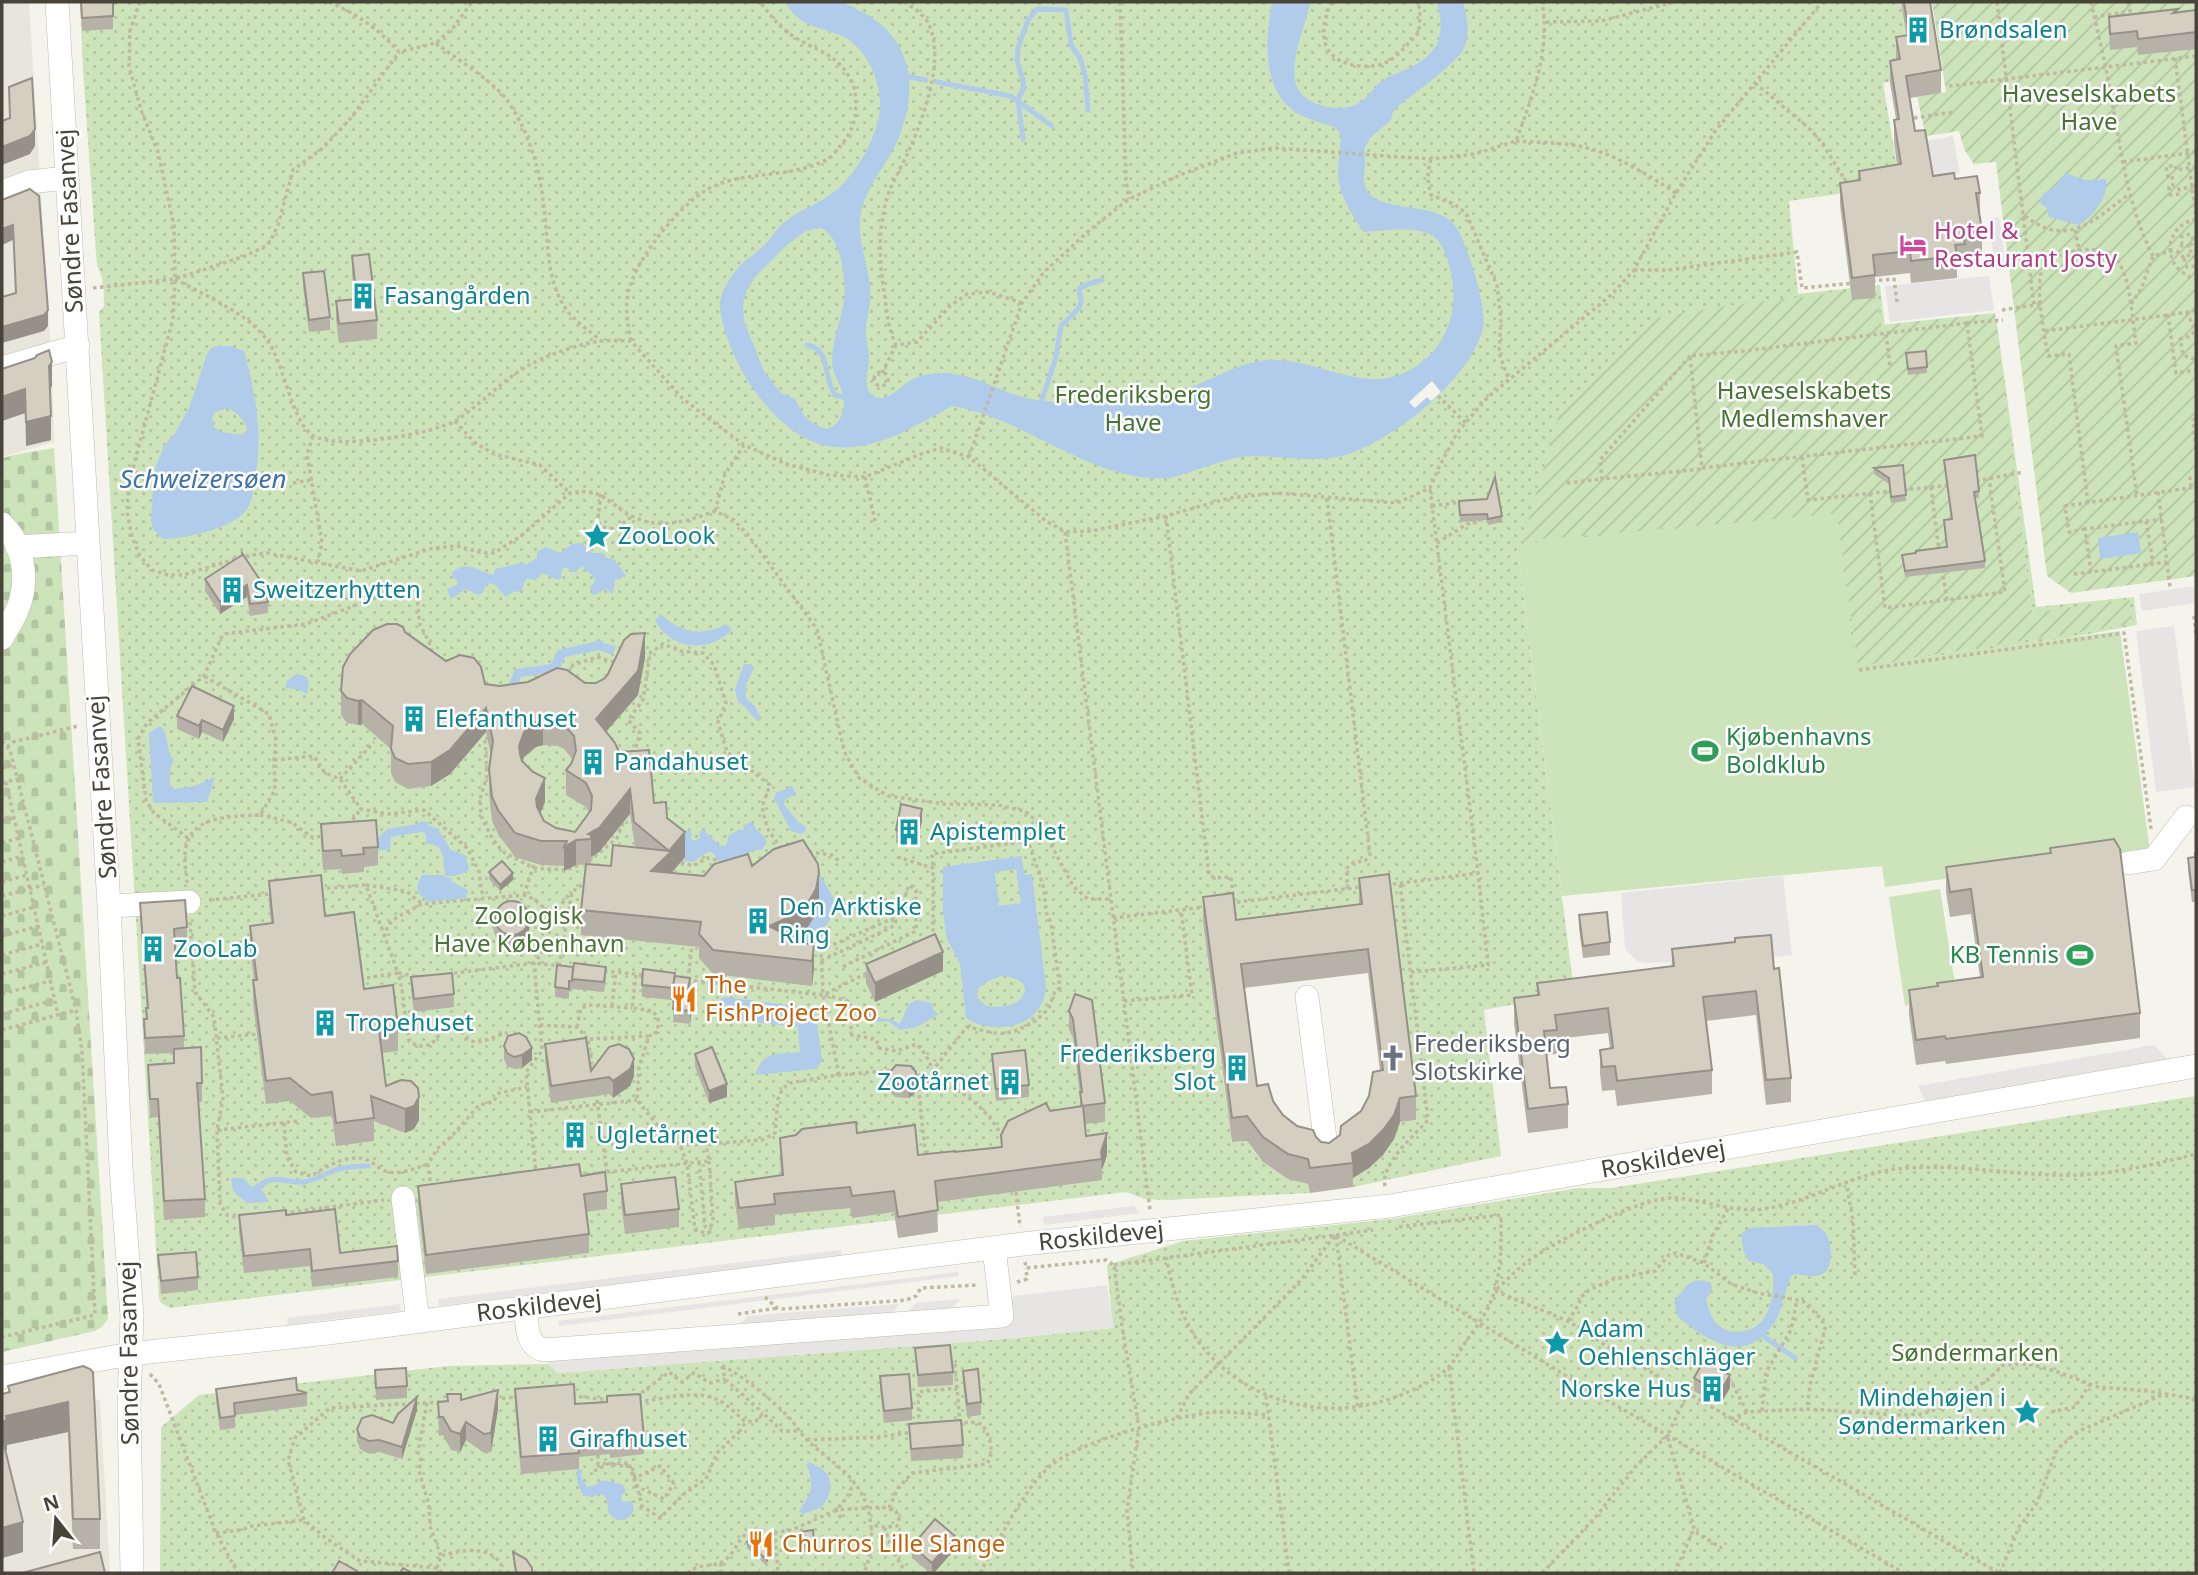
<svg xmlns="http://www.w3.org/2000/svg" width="2198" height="1575" viewBox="0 0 2198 1575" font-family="'Noto Sans',sans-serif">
  <defs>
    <pattern id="cemetery-stones" width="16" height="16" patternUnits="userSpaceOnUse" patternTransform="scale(1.75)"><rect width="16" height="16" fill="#cde4ba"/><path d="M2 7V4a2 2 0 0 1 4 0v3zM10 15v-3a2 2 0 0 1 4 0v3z" fill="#b2c5a1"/></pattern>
    <pattern id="park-dots" width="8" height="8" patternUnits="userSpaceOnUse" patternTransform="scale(1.75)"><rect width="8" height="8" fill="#cde4ba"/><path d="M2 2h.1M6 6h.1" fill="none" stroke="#b2c5a1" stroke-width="1.8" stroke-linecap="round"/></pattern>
    <pattern id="garden-furrows" width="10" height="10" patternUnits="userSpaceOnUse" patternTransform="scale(1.75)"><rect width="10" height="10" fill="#cde4ba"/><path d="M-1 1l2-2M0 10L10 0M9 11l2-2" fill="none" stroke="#b2c5a1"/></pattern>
  </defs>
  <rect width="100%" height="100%" fill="#f4f3ec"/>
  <!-- residential -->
  <path fill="#e8e5db" d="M2 2H29L52 371 54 442 2 457Z
    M87 1393 100 1401 110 1573H2V1416Z"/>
  <!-- cemetery -->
  <path fill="url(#cemetery-stones)" d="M54 448 108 1319 102 1327 95 1331 2 1352V458L23 453Z"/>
  <!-- park -->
  <path fill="url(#park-dots)" d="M80 2H1908L1901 3 1909 57 1900 80 1883 83 1900 185 1789 201 1798 294 1880 285 1885 328 1996 317 2036 607 2134 597 2137 625 2068 638 1855 668 1517 544 1573 983 1526 1002 1484 1010 1501 1156 1353 1187 1352 1178C1376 1167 1392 1148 1400 1122L1416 1120 1362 929 1203 922 1215 1017H1217L1220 1040 1218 1041 1232 1142 1247 1141C1261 1164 1282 1178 1308 1184L1310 1193 1165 1200 1145 1199 1126 1192 170 1308 161 1303 159 1298 99 312 104 306C104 292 104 278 97 266L83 71Z
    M2196 1096V1573H160L161 1427 199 1395 448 1366 549 1364 558 1373 1004 1339 1113 1328 1107 1265 1183 1241 1391 1219 1578 1188H1611Z"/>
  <!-- garden -->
  <path fill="url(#garden-furrows)" d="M1932 2H2196V576L2071 593 2047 576 1996 162 1974 164 1964 149 1959 131 1926 136 1917 97 1946 92Z
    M1876 288 1881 325 1995 313 2032 613 2129 599 2133 624 1858 666 1837 514 1522 541 1560 412 1655 318 1719 307Z"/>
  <!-- pitch -->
  <path fill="#cde4ba" d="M1837 513 1855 667 2120 631 2150 851 1885 887 1882 866 1562 896 1517 544Z
    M1940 889 1957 997 1905 1006 1889 897Z"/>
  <!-- parking -->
  <path fill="#e7e5e3" d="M1953 136 1960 173 1934 178 1927 141Z
    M1999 217 2007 269 1996 271 1988 219Z
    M1989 276 1994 310 1890 322 1885 286Z
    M2196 586V603L2142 611 2139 594Z
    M2174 626 2195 787 2156 792 2136 631Z
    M1783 876 1792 955 1672 969 1670 962 1647 963 1637 961 1625 949 1621 893Z
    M2154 1045 2177 1069 1931 1113 1918 1086Z
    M1134 1206 1140 1213 1044 1225 1043 1217Z
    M841 1250 842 1256 439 1306 438 1299Z
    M958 1272 959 1276 559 1326 558 1321Z
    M1107 1285 1114 1328 1004 1339 558 1373 544 1359 733 1334 747 1316 900 1304 886 1320 900 1321 916 1303 960 1299 947 1314 992 1309 1014 1296Z
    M400 1304 401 1311 288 1325 287 1318Z"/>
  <!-- water -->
  <path fill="#b0ccea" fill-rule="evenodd" d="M785 2C801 2 828 0 843 3 850 5 859 10 866 14 913 42 918 89 899 137 889 163 867 184 861 212 855 242 873 271 870 301 869 311 866 322 866 332 866 341 869 349 869 358 869 370 860 394 878 398 890 400 902 385 911 380 920 375 932 373 942 373 972 373 995 389 1022 397 1040 402 1061 402 1079 402 1092 401 1105 398 1118 397 1136 396 1158 398 1175 393 1206 384 1233 364 1266 360 1312 356 1360 393 1404 373 1447 353 1462 308 1449 265 1446 255 1442 243 1434 237 1419 225 1383 231 1364 232 1353 217 1340 196 1338 177 1337 163 1342 147 1340 133L1336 128C1324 123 1298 117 1290 108 1261 81 1266 36 1272 2H1310C1306 27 1291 54 1295 80 1298 105 1339 114 1357 104 1369 98 1374 85 1385 79 1393 74 1401 72 1409 68 1441 52 1445 34 1437 2H1463C1467 17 1471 35 1463 50 1457 62 1419 90 1406 100 1398 106 1392 110 1391 120L1370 138 1364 149C1367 162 1362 175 1365 185 1372 216 1436 198 1456 227 1468 245 1487 307 1483 328 1471 379 1391 443 1342 456 1312 463 1282 456 1252 456 1230 456 1193 472 1171 478 1091 484 1028 418 952 406 913 427 870 456 823 445 792 438 765 407 748 381 737 365 718 321 720 302 722 290 730 277 737 269 744 260 753 256 761 248 771 240 776 228 786 221 799 210 814 206 827 197 853 181 878 138 880 108 882 83 866 46 842 36 817 25 802 29 785 2ZM820 228C842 235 846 281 844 301 841 320 833 339 832 359 831 378 848 389 843 410 841 420 836 426 826 429 806 422 804 416 795 399L781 393 764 371 744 321 743 304 747 290 755 277 788 244 806 231Z
    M2065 173 2085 180 2106 179C2110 195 2093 217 2079 225L2049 217 2047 208 2041 204 2040 200 2044 193 2055 187Z
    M217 346H229L244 351C256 394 264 438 254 483 253 492 252 502 247 509 234 528 185 539 163 539L153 529 151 521 154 471 164 446 175 433 189 408 207 354 211 348ZM228 408C236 411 246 421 247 430L242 435 221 432 214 427 212 418 215 412Z
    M2138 532 2141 553 2100 559 2098 538Z
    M582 543 592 553H603L607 558 614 559 626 576 615 580 613 594 606 589 595 595 592 594 590 587 595 581 594 577 582 566 575 573 565 567 562 570 561 578 558 580 542 573 536 580 527 579 524 582 522 591 513 592 506 597 495 585 490 583 486 585C481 600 477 594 466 589L451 599 447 589 459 584 451 574C464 560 476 569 491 575L494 574 495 569 522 563 526 565 537 558V552L545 547 560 553 572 544Z
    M661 614C679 633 704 637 726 624L732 630C708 654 671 650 655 620Z
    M603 640V643L616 646 612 655 599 650 565 657 559 672 521 677 516 695 506 692 515 669 551 664 558 650Z
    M744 664H752L753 670 746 685V698L755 706 760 716 759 722C750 716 748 707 738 702L735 689Z
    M294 675H304L307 678 309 685 307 694 300 690 286 688 287 681Z
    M160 726C170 734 165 751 174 760L170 769V785L174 789 195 786 215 777 207 802 153 803 149 733Z
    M792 786 796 794 785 800 784 804 798 822 805 826 806 831 801 834 791 831 774 798 776 793Z
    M421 821 429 822 428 825 438 829 451 850 465 855 469 868 467 872 453 876H445C443 861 446 843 426 844V834L422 832 391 837 390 850H378L377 839 387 829 418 824Z
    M752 821C755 831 764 834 767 843L761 850C750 850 747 853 741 861L722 864 713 853 708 852C699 857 693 867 683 859L679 835 690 829 692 836 690 838 694 841 700 838 699 832 704 830 719 845 724 846 727 844 728 836 740 829 744 831 743 826Z
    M1021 856 1025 875 1032 874 1046 987C1043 1027 997 1037 966 1018L960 964 947 939 943 913V867ZM1016 869 1021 903 999 906 995 872ZM1002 976C1042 979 1025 1013 987 1006 964 992 986 980 1002 976Z
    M815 873 820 874 834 899C832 915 833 924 816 932L811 968 785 943 796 938 806 930Z
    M422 875H444V877L451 878 452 882 468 890 466 898 428 902 419 894 417 886Z
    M724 997 811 1008 816 1016 822 1059 819 1066 815 1069 755 1075C764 1049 777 1055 800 1052L798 1027 725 1019 710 1008Z
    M916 1000 932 1003 933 1010 939 1014 917 1027 900 1030 888 1021 877 1022 869 1018V1012L871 1005 872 1015 874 1018 891 1019 899 1024C907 1015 903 1006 916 1000Z
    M231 1178H243L252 1187 265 1179 268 1184 261 1188 269 1202 247 1203 233 1191Z
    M1817 1225C1818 1226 1824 1231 1825 1232 1832 1242 1835 1268 1822 1274 1814 1278 1803 1275 1794 1274L1791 1277C1784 1291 1783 1309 1774 1323 1746 1366 1709 1342 1678 1317L1674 1302C1684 1288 1692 1274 1711 1283L1712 1289 1706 1300C1709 1309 1711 1318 1718 1325 1729 1336 1752 1333 1762 1321 1773 1307 1774 1290 1773 1274L1763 1264 1749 1261 1744 1253 1741 1234 1749 1228Z
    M807 1462C832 1469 837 1486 822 1507L803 1514 799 1511C814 1489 813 1489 807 1462Z
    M577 1469 582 1470 581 1477 587 1487 595 1485 602 1480 622 1484 626 1491 621 1496 622 1502 632 1501 634 1510C628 1522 617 1524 609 1513 606 1505 610 1497 600 1494L591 1497 583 1495 577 1482Z"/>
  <!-- pier -->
  <path fill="#f4f3ec" d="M1432 381 1441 392 1431 401 1427 397 1415 408 1409 402Z"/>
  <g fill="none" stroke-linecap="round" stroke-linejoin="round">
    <!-- stream -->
    <path stroke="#b0ccea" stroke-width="5" d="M909 77 926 80
      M937 82 1011 96 1052 126
      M1023 139 1018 100 1023 89V80L1017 60 1018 48 1028 20 1037 9 1066 10 1071 45 1080 58 1085 75 1088 110
      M807 345C832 350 822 376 835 395L843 397
      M1042 400 1056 357 1061 326 1079 308 1081 301 1079 289 1088 284 1102 280
      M267 1181C279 1176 291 1184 304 1182 316 1180 324 1174 335 1170 346 1167 356 1166 368 1166
      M1763 1336 1795 1358"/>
    <!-- minor casing -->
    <g stroke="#bfbbaf" stroke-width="24">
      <path id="minor" d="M57 2 109 906 121 1167 132 1316 129 1405 132 1573
        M2 192 29 182 66 178
        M2 368 78 346
        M2 524C24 545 29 580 18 608 14 619 7 628 2 638
        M17 547 87 543
        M2128 863 2154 859 2186 817
        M109 906 189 902
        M1307 997 1327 1154
        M403 1198 418 1322
        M526 1308C527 1324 525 1345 544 1350L1002 1316 994 1248
        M2 1377 130 1354 328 1333 1023 1244 1390 1206 2196 1066"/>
    </g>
    <!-- path -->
    <path stroke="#bfb8a2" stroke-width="3.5" stroke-dasharray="3.5 3.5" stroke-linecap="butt" d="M140 2 130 31 129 66 141 110 158 152 174 226 175 279 173 319 129 483 127 512 132 537 140 556 152 570 168 575H183L245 556 267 553 361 571 433 548 458 546 483 553H494L521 536 570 493C603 486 608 505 634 517 662 530 688 521 715 511L734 520 748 535 817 629 844 751 859 778 888 796 945 804 998 805 1025 811 1040 824 1073 886 1088 899H1111
      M329 2C359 15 377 28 399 52L436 43 453 28 472 2
      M904 2C913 7 923 14 928 23 946 57 924 115 910 148 904 162 895 177 889 192 877 228 879 261 885 298 887 315 889 330 896 345L917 342 950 306 967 294 989 292 1022 303
      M1120 2 1126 180 1129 199
      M1332 2C1317 32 1320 62 1360 66 1370 67 1383 66 1392 59 1402 52 1410 41 1419 32L1420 10 1417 2
      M1997 2 2034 305 2040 304
      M2091 2C2099 37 2107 71 2113 107 2122 158 2129 209 2153 256
      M2094 17 2130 11 2128 2
      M1546 22 1601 21 1674 2
      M436 43C456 59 493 81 507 100 527 128 539 166 543 200 549 236 544 277 566 309 574 321 590 331 601 341
      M2175 58 2196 217
      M1755 83 1811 130 1822 143 1847 183
      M1949 86 2196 56
      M1914 118 1953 112
      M1516 141C1543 143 1572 142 1598 151 1626 161 1651 177 1676 193
      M1431 159C1427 173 1427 181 1431 195L1454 204 1466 213 1497 285 1501 319 1499 353 1508 378
      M2123 162 2196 152
      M2196 167 2176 170 2175 165 2166 167 2168 177 2172 176 2173 186 2169 187 2170 195 2180 194 2179 189 2196 186
      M2025 216C2068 249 2094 220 2129 194
      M2196 219C2161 227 2162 270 2196 279
      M2075 230 2079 250
      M2182 245 2181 237 2190 234 2194 241 2190 246
      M2184 258 2178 252 2182 245 2190 246 2191 254
      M2195 266 2187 267 2184 258 2191 254 2196 259
      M1634 270H1668L1797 252 1802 288 1854 283
      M175 279C203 295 248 313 267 340 285 365 290 418 312 435 335 451 434 434 457 420 484 402 505 377 533 363 551 354 584 342 604 341 613 340 622 341 631 341L683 399 744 445 787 464 828 475 865 477 921 454 941 448 969 457 1046 521 1065 532 1091 531 1166 516 1229 498 1277 493 1397 503 1430 488 1439 467 1457 433 1487 398 1611 295 1634 270 1676 193 1716 130 1822 2
      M1872 281 1894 279 1897 302
      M93 288 175 279 245 256 266 246 271 240 278 225 293 170 323 148 351 118 399 52
      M2131 304 2141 289 2153 256 2170 251 2178 252
      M2002 310 2034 305
      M2196 311 2168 315 2176 373 2196 370
      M2187 312C2188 320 2195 322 2194 331L2191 336 2180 339 2183 355 2196 360
      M1967 323 1982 436 1702 468 1690 356 1744 351Z
      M1967 323 2003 320
      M2045 331 2168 315
      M1886 334 1890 366
      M631 341C628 325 625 310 628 294 634 261 676 210 703 192 738 169 788 180 826 160 832 157 837 150 841 145 848 137 853 128 855 117 856 105 857 91 851 80 836 52 817 52 793 36 779 27 770 15 760 2
      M1690 356 1600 460 1602 479 1702 469
      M874 379a7 7 0 1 1 14 0a7 7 0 1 1-14 0Z
      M882 373 896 345
      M1438 396 1466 423
      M2196 419 2193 420 2196 451
      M455 421 474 442 494 454 540 465 570 493
      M313 436 307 454 322 543 318 562
      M969 457 1022 303 1044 272 1092 228 1129 199 1180 175 1237 153 1274 148 1431 159 1475 154 1516 141C1532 97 1551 49 1542 2
      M1802 457 1808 500 1892 491
      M865 477 876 525
      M1976 481 2024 472
      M293 483 311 480
      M1567 483 1602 479
      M1931 487 1939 551
      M2191 487 2190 478 2196 477
      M1903 490 1951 485
      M2158 492 2167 562 2091 572 2085 529 2162 519
      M1870 493 1885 608 2005 592 1989 479
      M601 494 598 517 600 525 608 529 617 527 633 516
      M1327 498 1370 855 1365 861 1354 862 1347 868V889
      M2088 503 2069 354 2048 356C2045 337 2033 282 2044 266 2051 256 2071 251 2082 250 2095 249 2108 249 2117 260 2131 278 2132 320 2136 343L2116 346 2137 496
      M1432 506 1463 502
      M715 511 725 474 744 445
      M1166 516 1209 875 1215 878 1231 877 1233 897
      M2146 521 2153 563
      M2085 529 2069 532 2065 506 2196 487
      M1065 532 1150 1210
      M1437 543 1467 524 1480 522V517
      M2167 562 2170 587
      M1942 569 1947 600
      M2074 574 2091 572
      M2194 616 2196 636
      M642 653H650L663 644 681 651 703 653 714 665 726 703 718 722 727 752 770 785 762 807 767 828 781 848
      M1859 670 2124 633 2151 829
      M568 673 573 665 597 657 617 663
      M485 740 487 776 480 799 481 816 492 838 502 851 533 868 566 870 582 864
      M2 741 10 750 76 1010 82 1051 95 1315 2 1337
      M7 747 13 742 78 726
      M634 754 640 733 628 720 643 700 650 653
      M274 760 314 756 325 773 340 779 361 809 388 814 424 810 468 849 479 872 483 898
      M2 768 13 765
      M340 779 374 742
      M6 782 58 1015
      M2 783 17 779
      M260 815 291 822 313 838 322 836
      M2 821 13 818
      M348 825 361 809
      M188 838 154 813 146 800 138 739 147 723 204 676 223 634 306 624 388 593 417 598 420 625 429 642 432 653
      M2 843 19 838
      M809 852 832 855 839 861
      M897 857 933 868V937
      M589 861 617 838 624 820
      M2 862 23 856
      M681 862 693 866 707 858 716 860 718 865
      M2 882 27 875
      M187 883C187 874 184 864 185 855 187 814 230 817 260 815L275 790 274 760 276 740 269 714 204 676
      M366 885 406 891 422 904
      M1386 885 1479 873
      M320 889 366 885 398 973 419 977
      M524 895 535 861
      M2 896 44 885
      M209 900 271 894
      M1230 903 1361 887
      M544 909 557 910 571 892
      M2 916 34 907
      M1113 918 1205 907
      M190 922 195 992 214 1017 223 1098 217 1130 220 1204 227 1215 242 1219
      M2 936 39 926
      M384 937 388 925 397 917 422 904 524 895C559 907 554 940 534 963L542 1051 526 1072 536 1174
      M2 955 43 944
      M821 961 894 926 909 885 916 890V931L840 968
      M559 966 572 892 586 882
      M604 971 645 975
      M1411 972 1488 965 1477 864 1430 489
      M2 974 47 962
      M447 974 534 963 561 966
      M636 975 632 1008 653 1011 658 1018V1032L649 1036 639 1068 637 1100 662 1131 680 1145 687 1163 695 1230 709 1234
      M360 979 398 973C405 996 404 1018 409 1041L418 1046 431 1045C440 1033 449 1022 463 1033 466 1036 468 1040 472 1041 480 1045 497 1035 506 1033L511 1038
      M687 980 823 995 869 972
      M688 980 692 944
      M2 994 50 981
      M825 995 848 1001 852 1035 876 1039 879 1048 897 1051 917 1044 925 1054 933 1070
      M1124 1001 1192 995 1181 910
      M612 1006 616 972
      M2 1014 55 1000
      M540 1025 577 1027 588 1039
      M577 1027 581 1008 589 1005 632 1008
      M2 1030 76 1010
      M217 1038 257 1034
      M593 1072 588 1039 649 1036
      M911 1073C952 1083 981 1099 1002 1136
      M917 1074 926 1159
      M839 1075 823 995 821 950 898 916
      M927 1077 967 1027C980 1029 994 1035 1006 1033 1020 1031 1042 1019 1049 1007 1051 1002 1053 996 1055 991L1060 988 1051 923 1046 912 1044 888 1028 841 932 854 933 867
      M596 1093 607 1171
      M530 1112 637 1100
      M284 1123 287 1157 296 1172 311 1176C324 1168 340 1158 356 1158 370 1157 375 1167 385 1171 399 1176 416 1168 428 1164
      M217 1130 299 1121
      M680 1145 706 1144
      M709 1161 713 1219 709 1234
      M699 1162 705 1226 708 1232
      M579 1175 709 1161 706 1144 762 1140 775 1133 778 1099 782 1090 789 1083 839 1075 894 1070
      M1846 1181 1853 1221 1855 1275
      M1385 1186C1380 1164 1414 1136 1428 1120L1400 883
      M431 1188 428 1164 437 1149 451 1137 479 1105 493 1102 499 1093 527 1087
      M1016 1192 1020 1227
      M284 1213 384 1200
      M1336 1236 1358 1408
      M1166 1257C1172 1287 1180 1315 1198 1341 1247 1407 1335 1425 1408 1392 1422 1386 1438 1378 1449 1367 1456 1359 1461 1349 1467 1340 1478 1325 1491 1307 1495 1289 1502 1265 1501 1240 1501 1215L1398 1227
      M1025 1262 1026 1268 1106 1260 1114 1265 1122 1326 1139 1428 1127 1510 1133 1573
      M1704 1263 1713 1235 1729 1207
      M1114 1265 1373 1230
      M1017 1282 1027 1279 1026 1268
      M1497 1289C1506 1281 1514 1272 1524 1264 1549 1244 1643 1196 1673 1198 1703 1199 1733 1213 1763 1209 1813 1202 1855 1171 1906 1168 1964 1164 2023 1177 2081 1175 2120 1173 2159 1163 2196 1154
      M1495 1291 1568 1321 1613 1350 1999 1573
      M765 1297 777 1308 783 1309 906 1300 916 1296 921 1288 978 1285
      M738 1314 777 1308
      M1568 1321 1579 1304 1581 1297 1589 1290 1614 1279 1655 1271 1669 1255 1676 1253 1704 1263 1731 1284 1758 1293 1803 1301 1822 1320 1825 1329 1810 1385 1807 1409
      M955 1364 960 1424
      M722 1366C740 1373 781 1407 793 1422 798 1428 801 1434 806 1439 821 1454 841 1466 854 1482 874 1507 876 1544 864 1573
      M722 1366 725 1379 763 1413
      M1449 1367 1474 1573
      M150 1374 159 1384 216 1533 238 1573
      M1728 1379 1731 1381 1747 1412
      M572 1396 610 1400
      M1266 1396 1289 1573
      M636 1397 669 1372 682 1382 694 1373 710 1383 725 1379
      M2193 1398 2196 1405
      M495 1399 519 1397
      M638 1401C667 1400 699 1386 725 1404 732 1409 738 1416 746 1422L756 1421 763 1413 782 1431H798
      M427 1403 418 1452 421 1461 419 1471 429 1505 430 1526 441 1556
      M1762 1411 1766 1372 1791 1330 1797 1300
      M2051 1412 2075 1407 2090 1384
      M1177 1418 1189 1394 1300 1281 1335 1235 1588 1389 1904 1573
      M1731 1419 1747 1412 1807 1409 1900 1415 1921 1414 1950 1405 1990 1378 2003 1365 2021 1364 2034 1365 2058 1372 2098 1387 2148 1391 2196 1399
      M919 1425 918 1392 957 1388
      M739 1432 746 1422
      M1668 1438 1694 1528 1698 1534 1722 1548
      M807 1440 879 1437 913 1432
      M598 1455V1464L629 1463 636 1486 664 1499 674 1483
      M889 1508 898 1488 912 1473 987 1464C995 1450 990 1437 982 1424L970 1422 958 1424
      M841 1518 836 1510 882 1507 896 1511 899 1519 897 1526 884 1527 871 1525
      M884 1527 893 1551 904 1570
      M775 1532 778 1573
      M216 1533 241 1530 252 1526 304 1520
      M721 1563V1573
      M437 1568 360 1561 327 1539 304 1520 288 1460 295 1438 330 1408 442 1402
      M442 1573 437 1568 441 1556C461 1550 490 1544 502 1566L500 1573
      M687 1573C704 1561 714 1569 725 1560 740 1548 735 1536 758 1528L769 1533 792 1530 836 1510 847 1498 854 1482
      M980 1573 987 1560C1006 1529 1022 1493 1049 1467 1075 1442 1183 1413 1220 1412 1236 1412 1252 1414 1268 1415
      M1542 1573 1593 1520 1637 1465 1667 1436 1688 1393 1695 1383
      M1675 1573 1694 1528
      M2000 1573 2019 1527 2037 1503 2057 1449 2079 1431 2162 1395"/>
    <!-- minor -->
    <use href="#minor" stroke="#fff" stroke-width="23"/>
    <!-- path-bridge -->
    <path stroke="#bfb8a2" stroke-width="3.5" stroke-dasharray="3.5 3.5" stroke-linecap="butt" d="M594 1471 610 1463 619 1466H632L635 1478
      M674 1483 660 1466 635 1478 642 1506 660 1518 684 1494 706 1479 717 1453 739 1432"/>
  </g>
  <!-- wall -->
  <path fill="#b7b2a7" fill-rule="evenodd" d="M81 2 113 16V29L82 31Z
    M1901 2H1930L1941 70V93L1910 98 1915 131 1933 176 1955 179 1980 193V215L1982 231V253L1965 255V266L1957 267V278L1911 283 1910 273 1875 277V298L1852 300 1840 205V183L1859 180V171L1897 165 1894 142V120L1896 119 1890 83V61L1896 60V37L1906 35Z
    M2196 10V49L2138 55 2137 47 2110 50 2109 33V17Z
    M352 256 377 320V339L339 343 336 320V301L355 299 352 275Z
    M303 273 330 317V330L309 332 303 286Z
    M1926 351 1927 373 1908 375 1906 353Z
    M2 369 52 386 50 388 51 440 26 446 25 413 2 421Z
    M1944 460 1979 491V498H1975L1985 561V568L1905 577 1902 555 1947 547 1944 520 1951 519Z
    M1903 465 1906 501 1891 503 1889 484 1874 474V468Z
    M1459 501 1502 516V522L1488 525 1487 520 1460 522Z
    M242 555 268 602V613L250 616 247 597 220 614 205 591V579Z
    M405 632 446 661 485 684 500 686 596 683 645 658 638 695 606 732 654 803 667 818 685 857 672 873 704 876 752 866 819 897 816 914 806 930 795 939 800 942 814 945V969L812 986 713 974 699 958V947L581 935V910L586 864 576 865 564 871V866L541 865 515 857 498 834 492 821 489 794V769L491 756 486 732 450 774 431 786 408 789 395 782 391 773V749L362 724 358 725 347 723 341 715V691ZM543 745 558 746 564 749 573 760 571 764 566 770V795L586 807 589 813 575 832 556 828 544 821 540 814 545 802 523 761 524 757 536 747ZM630 814 635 847 611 866 587 864 591 863V857L599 852Z
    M177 716 234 719 223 742 202 732 199 739 177 729Z
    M922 821 916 847 896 843V830Z
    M321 824 378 847V865L364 867V872L342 874 341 869 323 870 321 843Z
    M2050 848 2140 1013V1038L1946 1064 1945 1061 1916 1065 1909 1015V990L1937 986 1980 977 1971 914 1950 917 1946 892V867L2050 853Z
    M2196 853V902H2192L2188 870V858L2195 857Z
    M489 872 513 880 500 891 489 879Z
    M1359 878 1416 1096V1120L1400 1122 1394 1139 1383 1155 1369 1168 1353 1178V1187L1310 1193 1308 1184 1288 1179 1263 1162 1247 1141 1232 1142 1203 922V897L1236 920 1359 904ZM1368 973 1380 1071 1369 1096 1361 1111 1340 1135 1329 1143 1321 1142 1283 1115 1273 1101 1257 1086 1244 988Z
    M269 881 325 916 364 989 398 1027V1051L382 1053 386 1086 419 1120 414 1129 405 1133 374 1121V1141L336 1146 332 1116 311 1118 290 1101 266 1104 253 1003V980H254L250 949V926L271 923 269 904Z
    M140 903 187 927V943L175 944 177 978 184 1036V1048L202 1083V1102H198L205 1199V1217L164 1220 158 1117 150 1118 148 1065 174 1063V1053L145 1054 144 1019H146L147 1008 140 918Z
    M1579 915 1610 942V955L1583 958 1579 928Z
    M494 919 530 927 528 939 524 944 514 949 502 946 498 942 494 932Z
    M1672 949 1774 969 1791 1078V1102L1766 1105 1756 1015 1706 1021 1712 1070V1094L1617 1106 1615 1090 1602 1091 1600 1074V1050L1610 1049 1608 1033 1557 1039V1054L1547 1055 1550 1088 1568 1104V1128L1528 1133 1514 1023V998L1537 995V983L1672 967Z
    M866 964 943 971 875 1002 866 983Z
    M573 967 606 977 604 992 572 989V991H569V999L555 997V987Z
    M411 977 454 994V1007L414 1012 411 990Z
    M675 980 690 991V995L692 1008 690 1024 673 1022 674 1003H672V1000L642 997V985Z
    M1075 994 1105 1103V1122L1085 1124 1086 1136 1107 1155 1102 1170V1180L937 1202 938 1232 898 1238 894 1212 852 1218 850 1208 775 1215V1225L739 1229 735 1203V1182L781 1175 780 1159V1138L857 1133 918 1155 955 1152 1001 1147V1135L1050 1111 1080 1107V1096L1073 1038 1069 1030V1011Z
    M545 1044 591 1071 634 1076 630 1086 613 1098 609 1094 551 1103 545 1061Z
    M504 1046 532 1060 522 1068 514 1069 507 1066 504 1059Z
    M695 1054 727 1097 709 1103 695 1067Z
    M992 1054 1029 1085V1097L996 1101 992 1067Z
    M896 1065 915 1093 909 1098 895 1097 890 1092 891 1071Z
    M567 1127 584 1136 582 1141 576 1144 569 1141Z
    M581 1176 607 1191V1209L586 1212 589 1234V1253L426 1274 418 1204V1186Z
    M621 1184 679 1209V1227L625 1234 621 1203Z
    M239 1215H286L340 1253 398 1261V1277L312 1287 310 1266 244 1273 239 1232Z
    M158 1255 198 1277V1290L161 1294Z
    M915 1348 953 1372V1385L918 1387Z
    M83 1366 100 1519V1549H73L68 1432 7 1445V1450H5L23 1552 2 1558V1394L8 1392V1386Z
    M375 1370 407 1386V1398L376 1400Z
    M963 1371 981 1402V1415L967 1417 963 1383Z
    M1728 1374 1730 1388 1720 1405 1694 1391V1378Z
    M880 1376 912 1408V1420L884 1423 880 1389Z
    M216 1389 297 1390 307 1393V1406L235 1415V1428L220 1430 216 1401Z
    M515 1389 575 1404 644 1438V1454L610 1458V1454L579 1457V1469L521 1474 515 1405Z
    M461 1400 498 1409 491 1452 484 1453 466 1440 460 1452 451 1450 443 1435 439 1436 438 1402Z
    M417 1410 402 1459 379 1452 369 1454 360 1449 357 1441V1429L393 1423Z
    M909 1424 963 1445V1458L911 1461Z
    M799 1532 814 1544V1551L800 1552Z
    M747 1542 767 1560V1566L747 1548Z
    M912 1546 955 1549 934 1573H930L912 1558Z"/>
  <!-- shaded-wall -->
  <path fill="#959188" d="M35 129V146L30 154 2 165V147Z
    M13 225V240L2 245V229Z
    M48 310V326L44 331 2 343V327Z
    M52 362V386L49 390V366Z
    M25 389V413L2 421V397Z
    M51 416V440L26 446V422Z
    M247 585V597L220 614V602Z
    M645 633V658L638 695 596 743V719Z
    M362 700V724L358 725V701Z
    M234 706V719L223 742V730Z
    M486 708V732L450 774 431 786V762Z
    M202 720V732L199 739V726Z
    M543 720V745L536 747 524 757 519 771V746L524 732 536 722Z
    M545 778V802L536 824V799Z
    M630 789V814L599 852 591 857V863V839L588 834Z
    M922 809V821L916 847V835Z
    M685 832V857L672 872V875L651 871Z
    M576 840V865L564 871V847Z
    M513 873V880L500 891V885Z
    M819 873V897L816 914 806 930 796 939 769 950V926Z
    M530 915 528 939 524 944 514 949V936Z
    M814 945V969L812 986V961Z
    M943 952V971L875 1002V983Z
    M692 995V1008L690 1024V1011Z
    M532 1048V1060L522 1068V1055Z
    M634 1059V1076L630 1086 613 1098V1081Z
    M916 1072 915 1093 909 1098V1085Z
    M727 1084V1097L709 1103V1091Z
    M419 1097V1120L414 1129 405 1133V1109Z
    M1400 1098V1122L1394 1139 1383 1155 1369 1168 1353 1178 1352 1153Z
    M584 1130V1136L582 1141 576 1144V1138Z
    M1107 1133V1155L1102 1170 1101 1152Z
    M1728 1369V1379L1730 1375V1388L1720 1405V1393Z
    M498 1390V1409L491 1452V1433Z
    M417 1397V1410L402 1459V1447Z
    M68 1402V1432L7 1445V1450L2 1451V1422L6 1416Z
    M466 1422V1440L460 1452V1434Z
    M23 1522V1552L2 1558V1528Z
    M955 1536V1549L934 1573H932V1563Z"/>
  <!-- building -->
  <path fill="#d5cfc2" stroke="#959188" stroke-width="2" fill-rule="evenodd" d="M81 2H113V16L82 18Z
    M1904 2H1930L1941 70 1906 76 1915 131 1925 130 1933 176 1954 173 1955 179 1977 176 1980 193H1976L1982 231 1963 233 1965 244 1955 245 1957 256 1911 261 1910 251 1873 255 1875 275 1852 278 1840 183 1860 180 1859 171 1901 164 1894 120 1899 119 1890 61 1900 59 1896 37 1909 35Z
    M2178 9 2173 13 2196 10V32L2138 39 2137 31 2110 34 2109 17Z
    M32 78 35 129 30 136 2 147V121L10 118 9 87Z
    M30 189 39 196 48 310 44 315 2 327V297L16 293 13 225 2 229V200Z
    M369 254 377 320 339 324 336 301 357 299 352 256Z
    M324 271 330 317 309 320 303 273Z
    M49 350 52 362 49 366 51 416 26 422 25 389 2 397V369L35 358 37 355Z
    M1926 351 1927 367 1908 369 1906 353Z
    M1975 455 1979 491 1974 492 1985 561 1905 571 1902 555 1916 553V551L1947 547 1944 520 1952 519 1944 460Z
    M1903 465 1906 495 1891 497 1889 478 1874 468Z
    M1495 477 1502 516 1488 519 1487 514 1460 515 1459 501 1487 499Z
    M242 553 266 589 268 602 250 604 247 585 220 602 205 579 242 555Z
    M387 624H397L403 627 405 632 446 661 460 655 474 658 481 667 485 684 500 686 528 682 557 668 567 670 585 683H596L605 678 608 674 624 640 631 634 645 633 638 671 596 719 615 743 619 752 649 750 654 803 666 802 667 818 685 832 669 851H672L651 871 704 876 714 864 748 854 752 866 774 849 803 840 818 864 819 873 816 889 806 906 796 914 769 926 800 942 814 945 812 961 713 950 699 934 701 922 581 910 586 864 611 866 613 845 669 851 634 822 630 789 599 828 588 834 591 835V839L576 840 564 847 567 841H541L515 833 498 810 492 797 489 769 493 741 486 708 450 750 431 762 408 764 395 758 391 749 393 726 362 700 358 701 347 698 341 691 343 667 350 654 373 630ZM543 720 558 721 564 725 574 736 576 751 571 764 566 770 586 783 592 796 591 810 575 832 556 828 544 821 537 807 536 799 545 778 533 772 522 761 520 754 519 746 524 732 536 722Z
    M192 686 234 706 223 730 202 720 199 726 177 716Z
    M901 804 922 809 916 835 896 830Z
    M376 820 378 847 363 848 364 854 342 856 341 850 323 851 321 824Z
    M2114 839 2120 849 2140 1013 1946 1039 1945 1036 1916 1040 1909 990 1938 986 1937 983 1983 977 1971 889 1950 892 1946 867 2051 853 2050 848Z
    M2195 853H2196V890H2192L2188 858 2195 857Z
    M502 861 513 873 500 885 489 872Z
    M1389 874 1416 1096 1400 1098 1394 1115 1383 1130 1369 1144 1352 1153 1353 1163 1310 1168 1308 1159 1288 1154 1263 1137 1247 1116 1232 1118 1203 897 1233 893 1236 920 1362 904 1359 878ZM1368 949 1383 1070 1373 1072 1369 1096 1361 1111 1341 1126 1340 1135 1329 1143 1321 1142 1316 1137 1313 1130 1297 1126 1283 1115 1273 1101 1268 1084 1257 1086 1241 964Z
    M321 875 325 916 354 912 364 989 393 985 398 1027 379 1030 386 1086 401 1080 411 1081 418 1088 419 1097 414 1106 405 1109 371 1096 374 1118 336 1123 332 1092 311 1095 290 1078 266 1081 253 980H257L250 926 273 923 269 881Z
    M185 900 187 927 174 929 177 978H180L184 1036 145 1038 144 1019H147L146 1008H148L140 903Z
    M495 918a17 17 0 1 1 34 0a17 17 0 1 1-34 0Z
    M1607 912 1610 942 1583 946 1579 915Z
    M935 934 943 952 875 983 866 964Z
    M1771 935 1774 969 1779 968 1791 1078 1766 1080 1756 991 1703 997 1712 1070 1617 1081 1615 1066 1602 1067 1600 1050 1613 1048 1608 1008 1555 1015 1557 1030 1544 1031 1550 1088 1566 1087 1568 1104 1528 1109 1514 998 1539 995 1537 983 1674 966 1672 949 1735 942V938Z
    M574 963 606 967 604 982 572 979V981H569V989L555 987 557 965 573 967 572 979Z
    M643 969 675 973 673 988 642 985Z
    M452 973 454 994 414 999 411 977Z
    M675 976 690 978 688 992 672 990Z
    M675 992 692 995 690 1011 673 1009Z
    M1075 994 1092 1000 1105 1103 1082 1106 1080 1092H1082L1073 1019 1069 1011Z
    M519 1033 526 1037 532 1048 522 1055 514 1057 507 1053 504 1046 508 1036Z
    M586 1038 591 1071 609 1047 619 1044 629 1049 634 1059 630 1069 613 1081 609 1077 551 1086 545 1044Z
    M201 1047 202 1083H197L205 1199 164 1201 158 1099H150L148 1065 174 1063V1049Z
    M712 1047 727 1084 709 1091 695 1054Z
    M1025 1050 1029 1085 996 1089 992 1054Z
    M896 1065 911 1066 916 1072 915 1080 909 1085 895 1084 890 1079 891 1071Z
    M1046 1103 1050 1111 1083 1106 1086 1136 1107 1133 1101 1152 1102 1159 935 1181 938 1210 898 1217 894 1191 852 1196 850 1187 774 1194 775 1204 739 1208 735 1182 783 1175 780 1138 796 1135 802 1129 856 1122 857 1133 915 1125 918 1155 955 1151V1152L1002 1147 1001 1135 1008 1121Z
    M567 1129a8 8 0 1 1 16 0a8 8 0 1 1-16 0Z
    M579 1164 581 1176 605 1172 607 1191 584 1194 589 1234 426 1255 418 1186Z
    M675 1177 679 1209 625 1215 621 1184Z
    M335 1209 340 1253 397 1246 398 1261 312 1271 310 1249 244 1256 239 1215 286 1210V1215Z
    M196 1252 198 1277 161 1281 158 1255Z
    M950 1345 953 1372 918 1375 915 1348Z
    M1710 1359 1728 1369 1726 1373 1730 1375 1720 1393 1694 1378 1704 1360 1708 1362Z
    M83 1366 90 1369 93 1372 100 1519H73L68 1402 6 1416 7 1420 2 1422V1394L10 1392 8 1386Z
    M406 1368 407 1386 376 1388 375 1370Z
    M978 1369 981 1402 967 1404 963 1371Z
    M909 1374 912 1408 884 1411 880 1376Z
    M296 1378 297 1390 307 1393 234 1403 235 1416 220 1418 216 1389Z
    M574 1384 575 1404 607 1402V1396L640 1394 644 1438 610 1442V1438L578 1441 579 1453 521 1457 515 1389Z
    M498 1390 491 1433 484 1434 466 1422 460 1434 451 1431 443 1417H439L438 1402 448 1401 447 1394H461V1400Z
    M417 1397 402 1447 379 1440 369 1441 360 1437 357 1429 362 1418 372 1415 393 1423 398 1414Z
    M961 1420 963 1445 911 1449 909 1424Z
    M2 1437 23 1522 2 1528Z
    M935 1519 955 1536 932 1563 912 1546Z
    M813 1530 814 1544 800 1546 799 1532Z
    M757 1531 765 1538 767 1560 747 1542Z
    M100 1552 105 1573H22Z
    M513 1552 526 1559 532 1568V1573H518L516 1572Z
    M339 1561 357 1571 356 1573H332Z
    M403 1568 412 1573H400Z"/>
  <!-- icons -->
  <defs>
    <g id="building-bare" transform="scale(2.1)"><path d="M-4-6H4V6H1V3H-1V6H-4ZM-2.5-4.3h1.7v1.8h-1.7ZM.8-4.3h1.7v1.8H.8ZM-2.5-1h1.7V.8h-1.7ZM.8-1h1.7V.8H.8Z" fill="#0f9aa8" stroke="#fff" stroke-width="2.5" paint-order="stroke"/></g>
    <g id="hotel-bare" transform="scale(2.1)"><path d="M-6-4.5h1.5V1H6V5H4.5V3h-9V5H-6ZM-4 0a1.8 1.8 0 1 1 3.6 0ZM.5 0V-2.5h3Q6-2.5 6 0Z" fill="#d1479c" stroke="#fff" stroke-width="2.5" paint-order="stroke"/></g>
    <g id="sight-bare" transform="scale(2.1)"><path d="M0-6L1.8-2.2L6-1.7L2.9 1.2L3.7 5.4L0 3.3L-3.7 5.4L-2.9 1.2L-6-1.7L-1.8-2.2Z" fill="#0f9aa8" stroke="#fff" stroke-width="2.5" paint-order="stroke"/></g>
    <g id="stadium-bare" transform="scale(2.1)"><path d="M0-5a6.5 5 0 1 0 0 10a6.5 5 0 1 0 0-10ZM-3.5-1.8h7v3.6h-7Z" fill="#2e9e5b" stroke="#fff" stroke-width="2.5" paint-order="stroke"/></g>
    <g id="restaurant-bare" transform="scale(2.1)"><path d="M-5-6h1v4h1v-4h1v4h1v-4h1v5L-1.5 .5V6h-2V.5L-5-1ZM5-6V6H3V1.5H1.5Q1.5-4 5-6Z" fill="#e8710a" stroke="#fff" stroke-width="2.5" paint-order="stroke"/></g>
    <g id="church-bare" transform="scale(2.1)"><path d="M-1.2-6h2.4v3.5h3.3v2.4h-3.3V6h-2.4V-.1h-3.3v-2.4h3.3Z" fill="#6b7280" stroke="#fff" stroke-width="2.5" paint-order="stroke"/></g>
  </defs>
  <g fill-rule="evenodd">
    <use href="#building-bare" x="1918" y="30"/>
    <use href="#hotel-bare" x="1913" y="245"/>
    <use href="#building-bare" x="363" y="296"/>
    <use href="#sight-bare" x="597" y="536"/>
    <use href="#building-bare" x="232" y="590"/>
    <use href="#building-bare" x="414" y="719"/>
    <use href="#stadium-bare" x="1705" y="751"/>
    <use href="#building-bare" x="593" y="762"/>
    <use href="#building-bare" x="909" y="832"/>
    <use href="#building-bare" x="758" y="921"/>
    <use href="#building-bare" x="153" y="949"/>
    <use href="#stadium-bare" x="2080" y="955"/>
    <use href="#restaurant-bare" x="684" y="999"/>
    <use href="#building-bare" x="325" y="1023"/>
    <use href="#church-bare" x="1393" y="1058"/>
    <use href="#building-bare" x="1237" y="1068"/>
    <use href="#building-bare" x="1010" y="1082"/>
    <use href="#building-bare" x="575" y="1135"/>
    <use href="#sight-bare" x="1557" y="1343"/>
    <use href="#building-bare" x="1712" y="1389"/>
    <use href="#sight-bare" x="2027" y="1412"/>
    <use href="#building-bare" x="548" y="1439"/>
    <use href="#restaurant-bare" x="761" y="1544"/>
  </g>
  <g text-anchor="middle" stroke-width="5" stroke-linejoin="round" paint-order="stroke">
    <!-- culture labels -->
    <g font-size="24" fill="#0d838f" stroke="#fff" text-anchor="start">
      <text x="1939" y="38">Brøndsalen</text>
      <text x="384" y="304">Fasangården</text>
      <text x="618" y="544">ZooLook</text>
      <text x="253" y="598">Sweitzerhytten</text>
      <text x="435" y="727">Elefanthuset</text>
      <text x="614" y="770">Pandahuset</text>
      <text x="930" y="840">Apistemplet</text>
      <text x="779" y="915">Den Arktiske<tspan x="779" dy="28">Ring</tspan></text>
      <text x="174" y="957">ZooLab</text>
      <text x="346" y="1031">Tropehuset</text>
      <text x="1216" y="1062" text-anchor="end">Frederiksberg<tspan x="1216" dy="28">Slot</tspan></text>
      <text x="989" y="1090" text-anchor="end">Zootårnet</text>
      <text x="596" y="1143">Ugletårnet</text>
      <text x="1578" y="1337">Adam<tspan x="1578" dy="28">Oehlenschläger</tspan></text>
      <text x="1691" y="1397" text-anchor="end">Norske Hus</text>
      <text x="2006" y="1406" text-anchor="end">Mindehøjen i<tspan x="2006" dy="28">Søndermarken</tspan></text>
      <text x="569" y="1447">Girafhuset</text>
    </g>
    <!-- park labels -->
    <g font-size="24" fill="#457433" stroke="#fff">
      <text x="2089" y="102">Haveselskabets<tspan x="2089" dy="28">Have</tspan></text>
      <text x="1804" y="399">Haveselskabets<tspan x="1804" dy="28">Medlemshaver</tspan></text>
      <text x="1133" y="403">Frederiksberg<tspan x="1133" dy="28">Have</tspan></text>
      <text x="529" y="924">Zoologisk<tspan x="529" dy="28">Have København</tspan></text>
      <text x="1975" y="1361">Søndermarken</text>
    </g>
    <!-- street labels -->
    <g font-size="24" fill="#48443a" stroke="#fff">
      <text transform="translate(70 221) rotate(-93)" y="8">Søndre Fasanvej</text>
      <text transform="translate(102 787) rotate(-94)" y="8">Søndre Fasanvej</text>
      <text transform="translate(1663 1159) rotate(-10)" y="8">Roskildevej</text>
      <text transform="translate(1101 1236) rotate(-6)" y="8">Roskildevej</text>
      <text transform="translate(539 1306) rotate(-7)" y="8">Roskildevej</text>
      <text transform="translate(129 1353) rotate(-91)" y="8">Søndre Fasanvej</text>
    </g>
    <!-- hotel labels -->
    <g font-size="24" fill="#b23c85" stroke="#fff" text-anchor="start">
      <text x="1934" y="239">Hotel &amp;<tspan x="1934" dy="28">Restaurant Josty</tspan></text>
    </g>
    <!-- leisure labels -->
    <g font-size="24" fill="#27864d" stroke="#fff" text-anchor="start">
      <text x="1726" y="745">Kjøbenhavns<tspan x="1726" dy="28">Boldklub</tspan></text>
      <text x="2059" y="963" text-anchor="end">KB Tennis</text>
    </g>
    <!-- food labels -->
    <g font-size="24" fill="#c56008" stroke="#fff" text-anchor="start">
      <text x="705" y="993">The<tspan x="705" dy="28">FishProject Zoo</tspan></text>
      <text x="782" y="1552">Churros Lille Slange</text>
    </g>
    <!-- worship labels -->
    <g font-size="24" fill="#5b616d" stroke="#fff" text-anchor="start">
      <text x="1414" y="1052">Frederiksberg<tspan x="1414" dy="28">Slotskirke</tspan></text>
    </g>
    <!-- water labels -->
    <g font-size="26" font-style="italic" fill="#3e72a9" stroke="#fff">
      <text x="203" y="488">Schweizersøen</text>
    </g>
  </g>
  <!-- border -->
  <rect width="2198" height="1575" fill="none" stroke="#48443a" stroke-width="7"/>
  <!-- north arrow -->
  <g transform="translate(56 1519) rotate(343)" stroke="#ffffff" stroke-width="5" paint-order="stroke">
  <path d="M0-5L12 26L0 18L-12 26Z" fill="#48443a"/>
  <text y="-10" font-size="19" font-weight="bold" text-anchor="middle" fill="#48443a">N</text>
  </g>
</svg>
